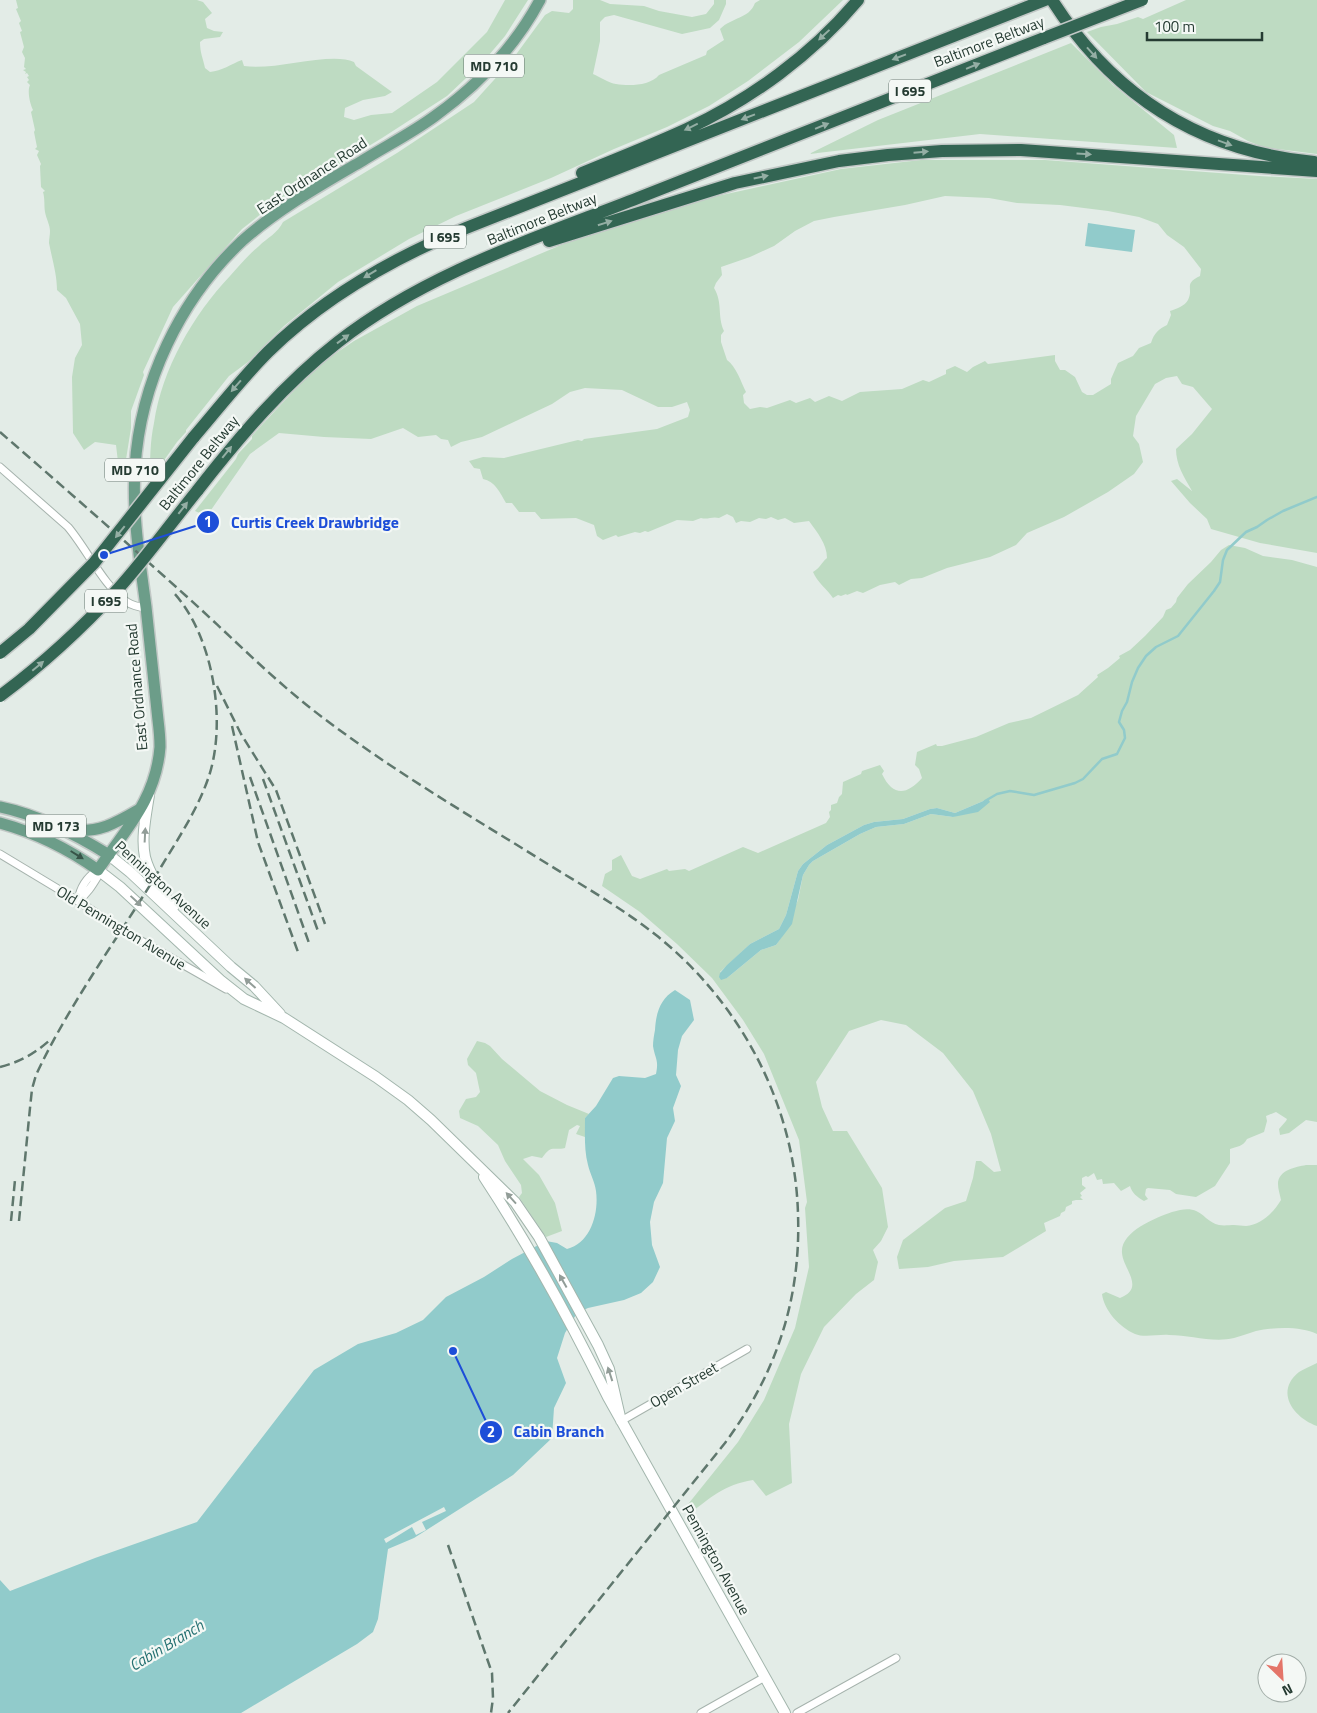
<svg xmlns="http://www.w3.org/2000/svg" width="1317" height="1713" viewBox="0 0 1317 1713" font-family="'Titillium Web',sans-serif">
  <rect width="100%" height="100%" fill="#e3ece7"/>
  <!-- green -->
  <path fill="#bedbc2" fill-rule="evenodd" d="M16 0H197L203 2 212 13 205 19 207 28 214 31 223 32 220 37 204 39 200 42C200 53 203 58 205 68L210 72C222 71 231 64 242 60L244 66C275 71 331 51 354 62L356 66 392 92 385 96 363 100 345 108 344 117 354 120 371 115 392 113 437 82 487 32 505 0H528L505 36 483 62 447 96 382 138 276 202 242 229 173 307 143 372 144 375 131 411V428L123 478 120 479 116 445 95 442 84 450 73 433 72 377 75 358 82 345 80 324 66 298 57 290C57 274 52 259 49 243 49 239 50 235 50 231 50 225 46 218 45 212 44 205 45 199 43 192L45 191 41 187 40 166 41 164 37 155 39 151 35 149 37 147 34 132 35 130 31 112 33 110C30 104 27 91 30 85L27 82 29 80 27 77 29 76 27 73 25 74 26 72 23 70 26 69 24 67 25 58 22 52 24 47 20 32 22 31 19 23 21 21 16 9 18 8Z
    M573 0H600L610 4 644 6 659 11 692 17 706 14 714 4V0H726V4L719 20 710 28 682 34 614 15 605 17 600 22V41L593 74C600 77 609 83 616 84 629 86 650 86 659 75L706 55 707 51 724 40 720 29C732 17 749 19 755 3L760 0H843L799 42 748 81 709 106 667 127 614 149 551 178 456 216 409 239 338 282 284 326 248 362 229 376 186 430V432L177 442 150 480C150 460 150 442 154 423 162 369 193 315 230 276 239 266 248 255 259 246 267 238 278 233 283 222L397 153 474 102 512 60 545 15 552 11 569 13 573 9Z
    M1186 0H1317V154L1263 147 1248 141 1230 131 1213 126 1146 92 1087 32 1101 27 1117 24 1138 17 1143 19Z
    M1071 43 1113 85 1174 135 1177 148 980 134 809 154 878 120Z
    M921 160H1045L1259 176 1317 179V553L1260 543 1211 529 1207 519 1190 503 1171 481 1177 479 1192 491C1184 477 1176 465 1176 449L1192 434 1212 409 1193 387 1182 384 1177 376 1166 378 1155 384 1136 416 1133 436 1139 444 1143 462 1134 474 1108 492 1064 517 1027 533 1016 545 990 557 947 568 922 578 911 579 899 585 895 582 880 585 863 593 857 591 847 595 846 594 841 596 838 595 833 598C827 589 817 582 813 572 822 566 820 564 827 558 827 544 817 532 809 521L794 523 785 518 778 520 771 517 766 519 759 518 750 522 741 521 736 523 733 517 727 514 719 518C712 516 708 520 701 518L693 521 677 520 648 532 645 531 640 533 635 532 618 537 616 535 603 540 597 536 594 525 576 518 541 519 535 512H519L512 503H506C500 493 495 481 483 479L480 469 474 468 469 461 483 457 504 458 578 440 582 441 584 439 657 429 688 417 690 410 687 402 672 407H658L622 390 585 388 570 392 552 404 482 437 461 442 451 447 448 440 441 439 436 435 418 437 403 428 371 439 324 437 279 433 250 454 211 510 204 515 195 511 236 459 238 454 252 439V436L259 428 317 366 354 341 417 306 580 237 713 197 841 169ZM945 196 989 198 1017 203 1060 205 1108 211 1139 217 1158 224 1167 235 1184 247 1201 269 1200 276C1183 284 1194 288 1188 300 1185 306 1176 309 1170 311L1171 315 1167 325C1159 329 1154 333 1151 343L1139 348 1133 356 1118 363 1111 379V384L1093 395H1087L1082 392 1075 377 1065 370H1060L1055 361V355L988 364 985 361 973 367 967 372 955 366 946 370V374L929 382 923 380 902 389 860 392 842 401 829 396 815 402 810 398 796 403 790 400 767 408 760 407 750 409 744 403 743 395 746 392C741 382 736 366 727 360L721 342V335L724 331C717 316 723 303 714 288L716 283 722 275 721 267 750 257 774 246 795 231 814 221 834 217 905 205Z
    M1229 545 1245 548 1263 556 1292 560 1317 567V1122L1306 1120 1289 1133 1280 1135 1279 1129 1286 1121 1287 1119 1276 1112 1266 1116 1267 1121 1264 1132 1247 1139C1244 1146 1236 1147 1230 1149V1163L1215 1186 1196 1197 1176 1194 1170 1190 1148 1188 1146 1189 1145 1195 1148 1199 1144 1201C1137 1197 1132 1193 1130 1186L1121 1191 1114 1183 1103 1184 1102 1179 1097 1180 1094 1173 1088 1177 1086 1176 1082 1178V1185L1086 1188 1080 1193 1082 1196 1080 1197 1083 1200H1076L1072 1201V1204L1066 1207 1065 1211 1061 1213 1060 1216 1044 1223 1046 1231 1003 1257 954 1261 928 1267 899 1269 897 1257 903 1240 945 1208 966 1201 973 1178 976 1161H981L994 1172 1001 1171 991 1134 973 1091 943 1053 906 1025 881 1020 849 1031 816 1082 822 1107 833 1131H847L882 1188 888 1227 881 1241 873 1250 878 1262 874 1280 856 1294 824 1327 801 1374 789 1424 792 1483 766 1496 753 1480C723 1485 712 1497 689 1514L685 1508 738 1442 764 1400 795 1328 809 1267 805 1208 807 1202 799 1140 764 1054 743 1020 712 978 677 944 640 912 602 886 605 874 612 870V860L621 855 632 876 640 879 667 869 669 871 685 869 689 871 743 847 758 853 826 823 830 817 829 812 831 810V805L837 803 839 797 842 794 843 782 861 774 862 771 880 765 884 771 882 774C893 797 907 795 922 778L919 769 915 765 917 752 936 744 937 746H942L976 737 1009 723 1031 718 1078 695 1098 677 1097 675 1108 668 1120 658 1119 656 1130 650 1145 636 1163 617 1166 610 1171 608 1176 602 1177 598 1188 584 1211 562 1221 550ZM988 799 953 817 931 814 904 824 876 827 860 834 813 861 809 865 803 875 798 900 781 938 776 945 761 950 727 978 720 972 750 944 779 929 786 915 798 871 803 864 827 845 864 825 874 822 903 819 930 809 937 808 955 813Z
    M477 1041 485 1043 490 1046 502 1059 540 1091 567 1105 589 1114 585 1118V1137L576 1134 580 1126 577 1125 569 1130 565 1148C552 1151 552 1144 542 1158L532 1156 523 1159 539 1175 555 1203 562 1231 546 1237 519 1197 522 1193 521 1185 505 1161 498 1145 478 1126 460 1118 459 1111 466 1099 476 1097 480 1092 476 1073 468 1065 467 1059Z
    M1306 1165H1317V1334C1301 1326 1274 1327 1256 1331 1249 1333 1242 1336 1234 1338 1213 1343 1190 1335 1169 1335 1159 1334 1144 1338 1135 1334 1119 1327 1104 1310 1102 1294L1106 1292 1120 1298C1146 1288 1123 1269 1122 1253 1120 1232 1155 1218 1172 1212 1186 1208 1195 1207 1206 1218 1210 1221 1214 1224 1219 1225 1224 1226 1230 1225 1234 1225 1238 1225 1242 1226 1246 1226 1261 1225 1274 1212 1281 1200 1280 1195 1278 1189 1278 1184 1278 1170 1296 1167 1306 1165Z
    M1317 1363V1426C1294 1418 1274 1392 1299 1372 1304 1369 1311 1366 1317 1363Z"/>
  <!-- water -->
  <path fill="#91cbcb" d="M1088 223 1135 230 1132 252 1085 246Z
    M988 799 990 802 978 812 953 817 931 814 904 824 876 827 860 834 813 861 809 865 803 875 792 924 776 945 761 950 727 978 721 980 719 977 720 973 727 965 750 944 779 929 786 915 798 871 803 864 827 845 864 825 874 822 903 819 930 809 937 808 955 813Z
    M675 990 690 1000 694 1020 682 1036 678 1050 676 1075 681 1086 673 1108 675 1121 667 1138 663 1183 654 1202 650 1222 652 1245 660 1267 653 1282 641 1293 624 1300 588 1308 577 1313 565 1333 557 1358 566 1383 554 1408 552 1438 513 1475 414 1538 388 1549 378 1619 373 1632 357 1644 241 1713H0V1580L10 1591 95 1558 197 1522 314 1370 358 1344 396 1333 423 1320 446 1297 484 1277 512 1259 546 1241 557 1243 567 1249C591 1243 599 1213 596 1191 595 1182 590 1174 588 1165 584 1150 585 1134 585 1118L596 1106 613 1078 619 1076 645 1078 656 1074C659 1059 655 1059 653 1046 653 1041 654 1035 655 1030 656 1013 660 999 675 990Z"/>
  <!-- pier -->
  <path fill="#e3ece7" d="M444 1507 446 1511 422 1522 426 1530 416 1535 412 1527 386 1543 384 1539Z"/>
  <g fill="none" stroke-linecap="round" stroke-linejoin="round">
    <!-- stream -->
    <path stroke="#91cbcb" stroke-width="2.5" d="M985 801 997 794 1010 791 1034 795 1075 783 1083 779 1102 759 1117 754 1125 738 1124 730 1119 722 1122 711 1127 702 1132 682 1138 668 1146 656 1156 647 1178 636 1214 591 1220 582 1223 560 1227 550 1246 532 1257 527 1267 520 1283 511 1317 497"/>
    <!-- minor casing -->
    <g stroke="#a6b3ad" stroke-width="9">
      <path id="minor" d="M0 467 68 527C86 548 105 588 127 602 133 606 139 607 146 608
        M0 854 78 901 122 930 226 989
        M78 901C80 887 87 877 98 870
        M78 901C87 894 92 886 98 876L97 872
        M621 1421 747 1349
        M701 1713 765 1677
        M797 1713 896 1658"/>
    </g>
    <!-- secondary casing -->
    <g stroke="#a3b6ad" stroke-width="12">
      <path id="secondary" d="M149 795C146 815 141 838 145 857 150 876 163 893 173 908
        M109 855 130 872 231 967 254 986 280 1014
        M98 870 120 887 220 980 244 999 284 1018 376 1077 408 1100 431 1120 515 1202 539 1237 598 1345 609 1369 621 1421
        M484 1177C530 1247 571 1322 608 1397L785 1713"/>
    </g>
    <!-- primary casing -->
    <g stroke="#c2c8c6" stroke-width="14">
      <path id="primary" d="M0 807C39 815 75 834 109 855
        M0 823C37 833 67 848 98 870 126 829 156 799 160 747 160 738 159 728 158 720 154 682 150 645 146 607 140 561 132 515 135 468 140 383 180 299 242 241 278 209 321 185 362 161 386 146 412 133 435 116 478 85 515 47 540 0
        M71 830C100 833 116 823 140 809"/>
    </g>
    <!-- motorway casing -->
    <g stroke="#c2c8c6" stroke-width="15">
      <path id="motorway" d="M1052 0C1113 96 1201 151 1314 162
        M582 173C617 159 652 145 687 129 751 99 812 55 858 0
        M549 241 735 183 839 161 888 155 942 151 1021 150 1317 171
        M193 438C218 409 241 379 268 352 324 297 393 258 466 228L1045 0
        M197 491C240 436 284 384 338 342 426 273 536 238 638 198 773 145 909 91 1044 38"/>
    </g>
    <!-- minor -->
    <use href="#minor" stroke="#fff" stroke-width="7"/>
    <!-- secondary -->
    <use href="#secondary" stroke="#fff" stroke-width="10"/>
    <!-- primary -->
    <use href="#primary" stroke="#6c9d89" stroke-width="11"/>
    <!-- motorway -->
    <use href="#motorway" stroke="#336553" stroke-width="12"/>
    <!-- rail -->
    <path stroke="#5f776d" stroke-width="2.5" stroke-dasharray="10 5" stroke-linecap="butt" d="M0 432C62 486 124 540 185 595 232 637 276 683 326 720 394 771 467 814 538 858 578 883 619 906 656 935 741 1003 795 1105 798 1214 801 1300 776 1374 725 1443L508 1713
      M217 686 241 734 276 790 325 924
      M232 726 258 842 298 952
      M250 777 309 943
      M263 779 318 931
      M0 1067C20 1062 34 1054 50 1040
      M11 1221 15 1180
      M19 1221 30 1108 32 1089 36 1075C70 1002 120 936 161 867 179 837 198 809 209 776 227 721 213 636 174 593
      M448 1545 492 1673 493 1698 491 1713"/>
    <!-- motorway-bridge casing -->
    <g stroke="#c2c8c6" stroke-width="15" stroke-linecap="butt">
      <path id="motorway-bridge" d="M1044 38 1142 0
        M0 653 29 629 94 563 193 438
        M0 696C43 664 82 628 118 589 146 558 171 523 197 491"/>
    </g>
    <!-- motorway-bridge -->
    <use href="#motorway-bridge" stroke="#336553" stroke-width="12"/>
  </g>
  <!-- one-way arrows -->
  <defs><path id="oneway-solid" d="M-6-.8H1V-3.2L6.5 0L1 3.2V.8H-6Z" transform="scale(1.25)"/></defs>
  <g fill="#94aea4">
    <use href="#oneway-solid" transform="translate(824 35) rotate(137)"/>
    <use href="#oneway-solid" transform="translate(1092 53) rotate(48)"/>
    <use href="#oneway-solid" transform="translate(899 57) rotate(159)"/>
    <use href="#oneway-solid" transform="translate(973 66) rotate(-22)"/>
    <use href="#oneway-solid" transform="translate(748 117) rotate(159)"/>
    <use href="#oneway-solid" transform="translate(822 126) rotate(-22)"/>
    <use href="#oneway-solid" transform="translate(691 127) rotate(154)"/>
    <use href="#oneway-solid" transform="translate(1225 143) rotate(20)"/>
    <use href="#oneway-solid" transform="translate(921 152) rotate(-5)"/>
    <use href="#oneway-solid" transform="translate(1084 154) rotate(4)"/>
    <use href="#oneway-solid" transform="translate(761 177) rotate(-12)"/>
    <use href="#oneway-solid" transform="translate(605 223) rotate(-18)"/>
    <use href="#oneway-solid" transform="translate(370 274) rotate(149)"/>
    <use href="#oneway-solid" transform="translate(343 339) rotate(-36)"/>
    <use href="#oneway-solid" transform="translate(236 386) rotate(131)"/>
    <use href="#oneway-solid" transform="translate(227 452) rotate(-51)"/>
    <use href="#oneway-solid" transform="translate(183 508) rotate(-52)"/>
    <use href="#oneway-solid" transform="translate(120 532) rotate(129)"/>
    <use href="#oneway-solid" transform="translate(38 666) rotate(-40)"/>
  </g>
  <g fill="#929d98">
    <use href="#oneway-solid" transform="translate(145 835) rotate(-87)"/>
    <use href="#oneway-solid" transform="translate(136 901) rotate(43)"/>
    <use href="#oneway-solid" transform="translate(250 983) rotate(-138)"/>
    <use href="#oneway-solid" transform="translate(511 1198) rotate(-132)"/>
    <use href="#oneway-solid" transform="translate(563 1281) rotate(-119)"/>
    <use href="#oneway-solid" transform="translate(610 1374) rotate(-108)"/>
  </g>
  <use fill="#375448" href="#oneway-solid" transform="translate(77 855) rotate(32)"/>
  <g text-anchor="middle" stroke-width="4.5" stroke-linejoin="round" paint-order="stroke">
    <!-- shield labels -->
    <g fill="#f4f8f5" stroke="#63746c" stroke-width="1">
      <rect x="464" y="54.5" width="60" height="23" rx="4"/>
      <rect x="889" y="79.5" width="42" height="23" rx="4"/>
      <rect x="424" y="225.5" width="42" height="23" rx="4"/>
      <rect x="105" y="458.5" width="60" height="23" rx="4"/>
      <rect x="85" y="589.5" width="42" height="23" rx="4"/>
      <rect x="26" y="814.5" width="60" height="23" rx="4"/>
    </g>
    <g font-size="14" font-weight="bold" fill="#253b32">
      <text x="494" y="71">MD 710</text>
      <text x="910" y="96">I 695</text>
      <text x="445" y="242">I 695</text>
      <text x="135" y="475">MD 710</text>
      <text x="106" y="606">I 695</text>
      <text x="56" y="831">MD 173</text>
    </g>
    <!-- street labels -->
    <g font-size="15" fill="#253b32" stroke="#f4f8f5">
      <text transform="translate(989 42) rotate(-21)" y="5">Baltimore Beltway</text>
      <text transform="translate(312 176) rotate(-33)" y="5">East Ordnance Road</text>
      <text transform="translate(542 219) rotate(-22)" y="5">Baltimore Beltway</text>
      <text transform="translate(199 463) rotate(-51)" y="5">Baltimore Beltway</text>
      <text transform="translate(137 687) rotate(-95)" y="5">East Ordnance Road</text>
      <text transform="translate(163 885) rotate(42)" y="5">Pennington Avenue</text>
      <text transform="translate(121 928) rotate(31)" y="5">Old Pennington Avenue</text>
      <text transform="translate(684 1385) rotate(-30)" y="5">Open Street</text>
      <text transform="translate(716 1560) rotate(61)" y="5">Pennington Avenue</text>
    </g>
    <!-- water labels -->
    <g font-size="16" font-style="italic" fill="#247071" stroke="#f4f8f5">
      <text transform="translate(166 1645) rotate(-31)" y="6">Cabin Branch</text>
    </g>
  </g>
  <!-- callouts -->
  <path fill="none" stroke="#1d4ed8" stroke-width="2" d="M104 555L208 522M453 1351L491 1432"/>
  <g fill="#1d4ed8" stroke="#f4f8f5" stroke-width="2">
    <circle cx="104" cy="555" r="5"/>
    <circle cx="453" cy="1351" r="5"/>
    <circle cx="208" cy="522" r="12"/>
    <circle cx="491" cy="1432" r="12"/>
  </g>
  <g font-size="15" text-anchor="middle" font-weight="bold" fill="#fff">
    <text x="208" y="527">1</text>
    <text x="491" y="1437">2</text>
  </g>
  <g font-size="16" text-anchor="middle" font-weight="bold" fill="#1d4ed8" stroke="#f4f8f5" stroke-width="4.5" stroke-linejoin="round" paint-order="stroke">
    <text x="315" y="528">Curtis Creek Drawbridge</text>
    <text x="559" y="1437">Cabin Branch</text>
  </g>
  <!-- north arrow -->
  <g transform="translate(1282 1678) rotate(155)"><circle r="24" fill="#f4f8f5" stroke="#a1aca7"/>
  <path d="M0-4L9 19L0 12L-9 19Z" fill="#e47569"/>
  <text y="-8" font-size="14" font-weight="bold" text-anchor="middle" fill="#253b32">N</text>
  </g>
  <!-- scale -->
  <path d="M1147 32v8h115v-8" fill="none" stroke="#253b32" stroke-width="2.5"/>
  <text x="1154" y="32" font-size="15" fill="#253b32" stroke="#f4f8f5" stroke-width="4" paint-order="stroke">100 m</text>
</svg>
